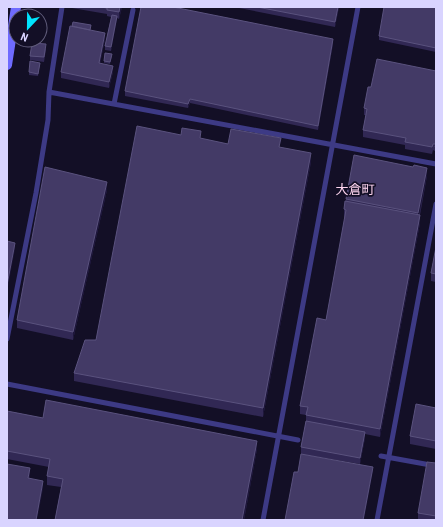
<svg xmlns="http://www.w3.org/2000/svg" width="443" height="527" viewBox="0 0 443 527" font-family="'Roboto Condensed','Noto Sans JP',sans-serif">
  <rect width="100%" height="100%" fill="#130f26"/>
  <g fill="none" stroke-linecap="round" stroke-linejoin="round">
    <!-- lane -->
    <path stroke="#3d3a85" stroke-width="5" d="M49 92 436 164
      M114 104 133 10
      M7 339 36 193 48 120 49 92 62 7
      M7 384 298 440
      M381 456 436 466
      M263 520 358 7
      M377 520 436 204"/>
    <!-- secondary -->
    <path stroke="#6f6bff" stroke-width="10" d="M7 65 16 7"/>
  </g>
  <!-- wall -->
  <path fill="#312854" d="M72 7H122L119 19 117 18 111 51 105 50V46L111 17 107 16V14L72 8Z
    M234 7H339L335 27Z
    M436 7V52L379 40V36Z
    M91 27 90 30 105 39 100 63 113 72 109 88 61 78V72Z
    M333 44 318 130 190 103 188 108 125 96V91Z
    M46 49 44 62 30 60V56Z
    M112 56 110 64 104 63V61Z
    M40 63 38 76 29 75V72Z
    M436 71V154H435V151L433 150 432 154 405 149V145L363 137V130L366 115H364V108L371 87Z
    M201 139 228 144 281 148 311 162 263 417 74 381V373L96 340Z
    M427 176 420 215V223L380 437 365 434V438L360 464 301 454V447L306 421V415L300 414V406L326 320 345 218 344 217V209L346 199Z
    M107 190 73 340 17 328V320Z
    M436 247V282L431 281V273Z
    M436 408V449L410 444V436Z
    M7 411 43 418 257 449 244 520H55L61 487 47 485V476L49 467 7 459Z
    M436 463V520H418V513Z"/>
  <!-- shaded-wall -->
  <path fill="#1d163a" d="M120 7H122L119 19V12Z
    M338 7H339L335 27V22Z
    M117 16V20L111 51V47Z
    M105 33V39L99 69V63Z
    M333 39V44L318 130V126Z
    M113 66V72L109 88V82Z
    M190 99V103L188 108V104Z
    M311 153V162L263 417V408Z
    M427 168V176L418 221V213Z
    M107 182V190L73 340V332Z
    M420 215V223L380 437V429Z
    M15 243V249L7 292V285Z
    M365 432V438L360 464V458Z
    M257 441V449L244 520H242Z
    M373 467V471L364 520H363Z
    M30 468V476L28 486V478Z
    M43 481V489L37 520H36Z"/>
  <!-- building -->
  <path fill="#433a66" stroke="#5a527e" d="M101 7H120L119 12 107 10V8Z
    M141 7H173L333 39 318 126 190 99 188 104 125 91Z
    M257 7H338L335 22Z
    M384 7H436V48L379 36Z
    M112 15 117 16 111 47 105 46Z
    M73 22 91 25 90 30 72 26Z
    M70 26 105 33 99 63 113 66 109 82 61 72Z
    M32 43 46 44 44 57 30 56Z
    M105 53 112 54 110 62 104 61Z
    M377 59 436 71V147H435L436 144H433L432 147 405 142 406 138 363 130 367 109 364 108 368 87H371Z
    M30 61 40 63 38 74 29 72Z
    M137 126 181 135 182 128 201 131 200 138 228 144 231 129 281 138 279 147 311 153 263 408 74 373 85 340H96Z
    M354 155 413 167 414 165 427 168 418 213 346 199Z
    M45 167 107 182 73 332 17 320Z
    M345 201 420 215 380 429 306 415 308 407 300 406 317 318 326 320 346 210 344 209Z
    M7 241 15 243 7 285Z
    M436 247V274L431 273Z
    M46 400 257 441 242 520H55L63 479 47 476 50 459 7 451V411L43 418Z
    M416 404 436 408V441L410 436Z
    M306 421 365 432 360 458 301 447Z
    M301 454 373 467 363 520H285L294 472H298Z
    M427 462 436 463V516L418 513Z
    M7 464 30 468 28 478 43 481 36 520H7Z"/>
  <g text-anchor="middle" stroke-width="3.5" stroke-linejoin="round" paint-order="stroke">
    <!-- neighbourhood labels -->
    <g font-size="13" fill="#ffd6f0" stroke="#130f26">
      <text x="355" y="194">大倉町</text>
    </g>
  </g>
  <!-- border -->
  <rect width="443" height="527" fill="none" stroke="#d9d4ff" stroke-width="16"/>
  <!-- north arrow -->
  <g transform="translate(28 28) rotate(202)"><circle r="19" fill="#130f26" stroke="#625e7d"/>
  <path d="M0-3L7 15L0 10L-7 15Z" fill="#00e5ff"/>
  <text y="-6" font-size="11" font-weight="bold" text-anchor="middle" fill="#d9d4ff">N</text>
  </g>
</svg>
